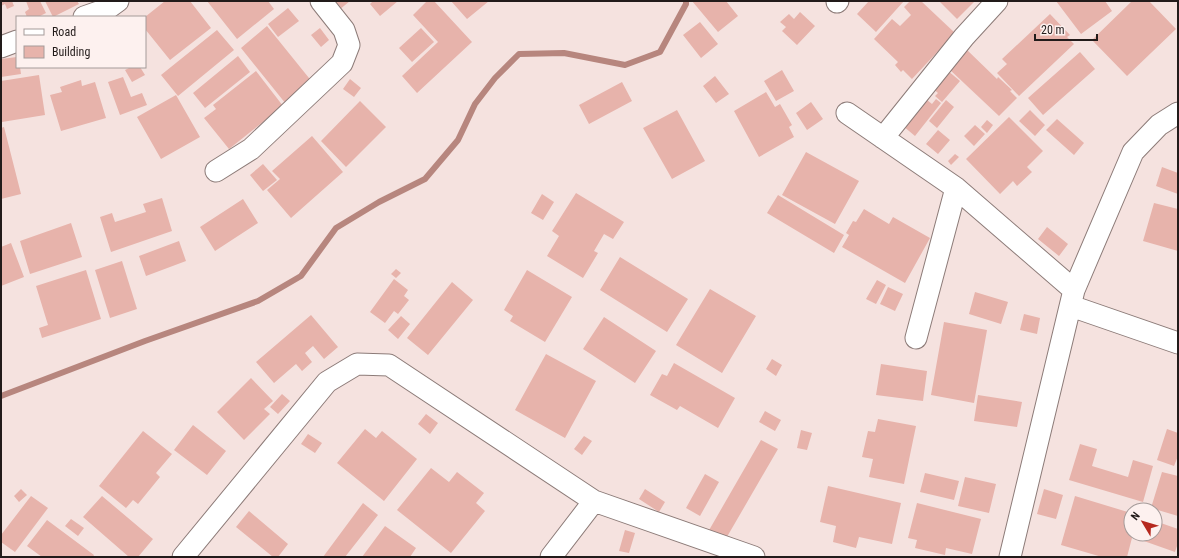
<svg xmlns="http://www.w3.org/2000/svg" width="1179" height="558" viewBox="0 0 1179 558" font-family="'Roboto Condensed',sans-serif">
  <rect width="100%" height="100%" fill="#f5e2df"/>
  <g fill="none" stroke-linecap="round" stroke-linejoin="round">
    <!-- stream -->
    <path stroke="#b7867e" stroke-width="6" d="M1 396 145 341 258 301 301 276 336 228 379 202 425 179 458 140 475 104 495 78 519 54 564 53 625 65 660 52 686 4V1"/>
  </g>
  <!-- building -->
  <path fill="#e7b3ab" d="M1 1H12L14 6 7 9 5 4 1 6Z
    M26 1H40L46 13 38 17H27L25 12 29 9Z
    M45 1H77L79 4 53 17Z
    M165 1H190L211 28 170 60 145 29V17Z
    M207 1H268L274 9 237 39Z
    M333 1H350L339 10Z
    M373 1H398L380 16 370 4Z
    M427 1H434L472 42 417 93 402 76 438 42 413 15Z
    M451 1H489L467 19Z
    M692 1H726L738 16 718 32Z
    M869 1H904L876 32 857 14Z
    M910 1H921L955 33 912 79 903 70 901 72 895 65 898 62 874 39 892 19 900 26 911 15 904 7Z
    M939 1H975L957 19Z
    M1056 1H1105L1112 11 1081 34Z
    M1132 1H1149L1176 29 1127 76 1092 40Z
    M288 8 299 21 278 37 268 24Z
    M800 12 815 26 797 45 782 31 786 27 780 22 789 14 794 19Z
    M1050 14 1070 35 1067 37 1074 44 1019 96 997 73 1007 64 1002 59Z
    M700 22 718 44 701 58 683 35Z
    M267 26 313 83 286 104 241 48Z
    M320 28 329 40 321 47 311 35Z
    M421 28 434 42 412 62 399 48Z
    M217 30 234 50 178 96 161 75Z
    M966 49 997 79 998 77 1012 90 1010 91 1017 98 999 116 948 68Z
    M1080 52 1095 69 1043 115 1028 98Z
    M238 56 250 72 205 108 193 93Z
    M17 57V67H20L21 74 1 77V59Z
    M131 67H140L145 75 132 82 125 70Z
    M782 70 794 91 776 101 764 81Z
    M947 70 960 81 942 102 935 96 938 93 931 87Z
    M256 71 283 106 229 149 204 118 216 109 213 105Z
    M39 75 45 115 2 122 1 81Z
    M715 76 729 94 716 103 703 86Z
    M123 77 131 97 142 93 147 105 120 115 108 82Z
    M350 79 361 88 354 97 343 89Z
    M81 80 82 86 95 82 106 118 61 131 50 95 62 92 60 87Z
    M622 82 632 101 589 124 579 105Z
    M766 92 775 107 780 104 792 125 789 127 794 137 759 157 734 111Z
    M176 95 200 137 161 159 137 117Z
    M936 99 941 103 915 136 903 126 918 108 920 110 927 100 932 104Z
    M946 100 954 107 937 128 929 121Z
    M360 101 386 127 346 167 321 141Z
    M811 102 823 119 807 130 796 113Z
    M677 110 705 161 672 179 643 128Z
    M1030 110 1045 125 1035 136 1019 121Z
    M1009 117 1043 151 1027 167 1032 172 1017 186 1013 181 1000 194 966 159Z
    M1057 119 1084 143 1074 155 1046 130Z
    M987 120 993 125 987 133 981 127Z
    M975 125 985 134 974 146 964 136Z
    M4 127 21 194 1 199V128Z
    M938 130 950 140 938 154 926 144Z
    M312 136 343 172 291 218 267 190 280 179 272 171Z
    M806 152 859 181 835 224 782 195Z
    M955 154 959 157 951 165 948 161Z
    M263 164 277 180 263 191 250 175Z
    M1162 167 1178 173V194L1156 186Z
    M576 193 624 222 613 239 604 234 594 251 598 253 583 278 547 256 559 236 552 231Z
    M542 194 554 202 543 220 531 213Z
    M778 195 844 235 834 253 767 213Z
    M162 198 172 231 111 252 100 217 112 213 115 222 146 212 143 204Z
    M243 199 258 223 215 251 200 227Z
    M1154 203 1178 209V251L1143 241Z
    M864 209 889 224 893 217 930 238 905 283 842 247 849 235 846 233 853 221 856 222Z
    M71 223 82 257 30 274 20 241Z
    M1047 227 1068 244 1059 256 1038 239Z
    M179 241 186 261 146 276 139 256Z
    M11 243 24 277 1 286V247Z
    M620 257 688 299 667 332 600 290Z
    M122 261 137 309 110 318 95 270Z
    M396 269 401 273 396 278 391 274Z
    M86 270 101 319 42 338 39 328 48 325 36 286Z
    M527 270 572 297 545 342 510 321 513 316 504 310Z
    M394 279 408 290 404 296 409 300 398 314 394 311 385 323 370 312Z
    M877 280 886 285 876 304 866 299Z
    M452 282 473 300 428 355 407 338Z
    M888 287 903 294 895 311 880 304Z
    M710 289 756 316 722 373 676 345Z
    M975 292 1008 302 1001 324 969 314Z
    M1024 314 1040 318 1037 334 1020 330Z
    M311 315 338 347 324 359 313 346 305 353 312 362 302 371 296 364 274 383 256 362Z
    M401 316 410 324 398 339 388 330Z
    M604 317 656 351 635 383 583 349Z
    M944 322 987 330 974 403 931 395Z
    M546 354 596 381 565 438 515 410Z
    M772 359 782 365 776 376 766 369Z
    M674 363 735 398 718 428 680 406 677 410 650 395 662 374 667 376Z
    M881 364 927 371 923 401 876 395Z
    M251 378 273 401 264 409 270 414 244 440 217 412Z
    M282 394 290 401 278 414 270 407Z
    M978 395 1022 402 1017 427 974 421Z
    M765 411 781 420 775 431 759 422Z
    M426 414 438 423 430 434 418 424Z
    M878 419 916 426 904 484 869 477 873 459 862 457 868 431 875 432Z
    M193 425 226 451 207 475 174 450Z
    M365 429 376 438 382 431 417 459 384 501 337 463Z
    M1167 429 1178 433V456L1174 466 1157 460Z
    M801 430 812 433 807 450 797 448Z
    M143 431 172 454 156 473 160 477 138 504 133 500 126 508 99 486Z
    M308 434 322 443 315 453 301 444Z
    M584 436 592 441 582 455 574 449Z
    M761 440 778 449 724 542 708 532Z
    M1080 444 1097 449 1092 466 1128 477 1133 460 1153 466 1143 502 1069 480Z
    M431 468 449 482 457 472 484 493 476 503 485 511 451 553 397 510Z
    M1162 472 1178 476V516L1151 508Z
    M925 473 959 481 954 500 920 492Z
    M705 474 719 482 700 516 686 508Z
    M965 477 996 484 989 513 958 506Z
    M828 486 901 503 892 544 859 537 856 548 833 542 836 526 820 522Z
    M21 489 27 495 19 502 14 496Z
    M645 489 665 502 659 512 639 499Z
    M1044 489 1063 495 1056 519 1037 514Z
    M31 496 48 508 15 552 1 542V535Z
    M102 496 153 539 138 557H129L83 517Z
    M1075 496 1131 513V534H1133L1127 557H1102L1061 545Z
    M363 503 378 515 345 557H323Z
    M917 503 981 519 972 554 946 548 945 555 915 548 917 540 908 538Z
    M249 511 288 544 278 557H273L236 527Z
    M71 519 84 528 78 536 65 526Z
    M47 520 94 555 93 557H42L27 546Z
    M1155 521 1178 529V543L1175 552 1141 540 1143 534H1155Z
    M385 526 416 548 410 557H362Z
    M625 530 635 533 629 553 619 551Z"/>
  <g fill="none" stroke-linecap="round" stroke-linejoin="round">
    <!-- street casing -->
    <g stroke="#8c7b78" stroke-width="23">
      <path id="street" d="M837 2 838 1
        M84 17 107 9 118 1
        M1 47 17 41
        M847 113 956 188 1074 290
        M883 138 964 37 997 1
        M216 171 251 149 342 63 349 45 344 30 321 1
        M1071 306 1178 343
        M916 338 956 188
        M183 557 327 382 357 364 389 365 594 501 754 557
        M551 557 594 501
        M1010 557 1074 290 1133 152 1159 125 1178 113"/>
    </g>
    <!-- street -->
    <use href="#street" stroke="#fff" stroke-width="21"/>
  </g>
  <!-- border -->
  <rect width="1179" height="558" fill="none" stroke="#221b1a" stroke-width="4"/>
  <!-- legend -->
  <rect x="16" y="16" width="130" height="52" fill="#fdf1ef" stroke="#a59b9a"/>
  <rect x="24" y="29" width="20" height="6" fill="#ffffff" stroke="#a59b9a"/>
  <text x="52" y="36" font-size="12" fill="#221b1a">Road</text>
  <rect x="24" y="46" width="20" height="12" fill="#e7b3ab" stroke="#a59b9a"/>
  <text x="52" y="56" font-size="12" fill="#221b1a">Building</text>
  <!-- north arrow -->
  <g transform="translate(1143 522) rotate(308)"><circle r="19" fill="#fdf1ef" stroke="#a59b9a"/>
  <path d="M0-3L7 15L0 10L-7 15Z" fill="#b6281e"/>
  <text y="-6" font-size="11" font-weight="bold" text-anchor="middle" fill="#221b1a">N</text>
  </g>
  <!-- scale -->
  <path d="M1035 34v6h62v-6" fill="none" stroke="#221b1a" stroke-width="2"/>
  <text x="1041" y="34" font-size="12" fill="#221b1a" stroke="#fdf1ef" stroke-width="3" paint-order="stroke">20 m</text>
</svg>
